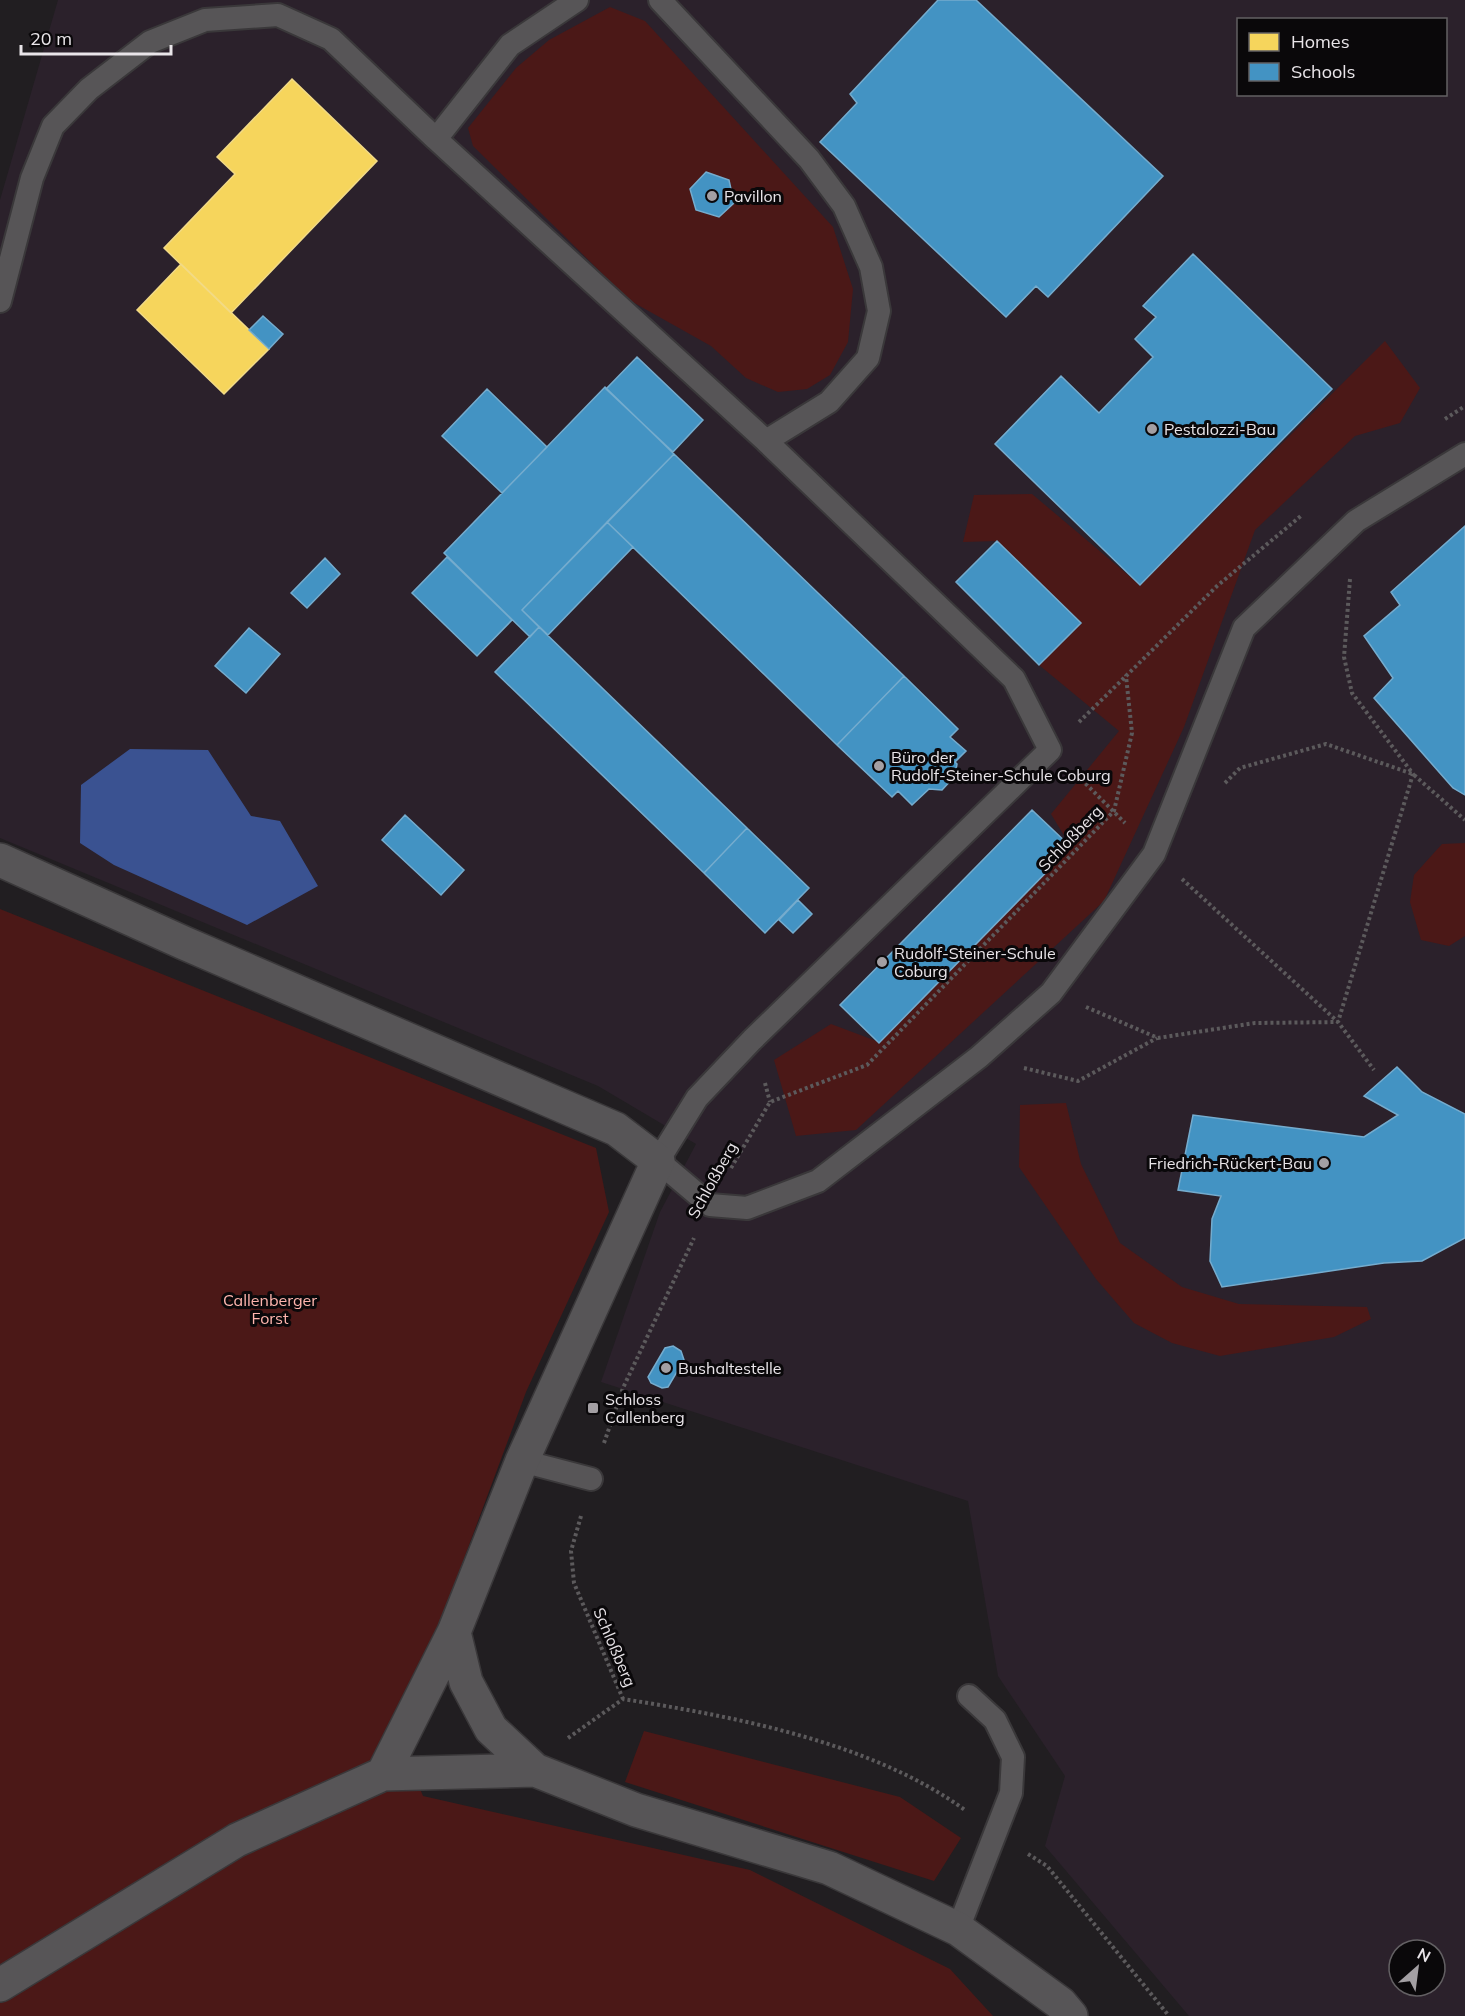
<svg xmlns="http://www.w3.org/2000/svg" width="1465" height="2016" viewBox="0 0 1465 2016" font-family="Mulish,sans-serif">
  <rect width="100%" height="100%" fill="#211e21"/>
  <!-- built -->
  <path fill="#2b212b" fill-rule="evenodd" d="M58 0H1465V2016H1189L1045 1846 1065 1776 998 1676 968 1501 601 1382 660 1212 696 1144 598 1086 0 838V200ZM1238 20H1446V94H1238ZM1399 1950H1435V1986H1399Z"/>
  <!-- green -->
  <path fill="#4b1817" d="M610 7 645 21 833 227 853 289 848 342 830 375 807 389 778 392 746 378 711 346 629 300 473 146 468 128 516 68 549 40Z
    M1385 341 1420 388 1400 423 1355 436 1255 530 1184 727 1104 901 856 1130 796 1136 774 1060 831 1024 879 1042 1071 847 1051 814 1119 731 1039 665 1080 622 997 541 963 542 974 495 1032 494 1140 585Z
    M1465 843V936L1449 946 1421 940 1410 902 1414 875 1442 844Z
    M0 909 596 1148 609 1212 526 1392 430 1650 393 1723 423 1796 750 1870 950 1969 993 2016H0Z
    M1066 1103 1081 1164 1120 1243 1182 1287 1239 1304 1367 1307 1371 1319 1334 1337 1220 1356 1172 1343 1134 1323 1096 1279 1019 1167 1020 1105Z
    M644 1731 900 1797 961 1838 934 1881 625 1782Z"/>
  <!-- water -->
  <path fill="#3a5291" d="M130 749 208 750 251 816 280 821 318 886 247 925 114 865 80 843 81 785Z"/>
  <!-- homes -->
  <path fill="#f6d55c" stroke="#f2da86" stroke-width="1.5" d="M292 79 377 161 231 313 164 248 235 174 217 157Z
    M181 264 269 349 224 394 137 310Z"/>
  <!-- schools -->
  <path fill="#4393c3" stroke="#75acce" stroke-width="1.5" d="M938 0H976L1163 176 1048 297 1036 286 1006 317 820 142 857 103 850 94Z
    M706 172 729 180 734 203 719 217 696 210 690 189Z
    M1193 254 1332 389 1140 585 995 444 1061 376 1099 413 1153 357 1135 339 1156 317 1143 306Z
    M263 316 283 334 269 349 249 330Z
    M637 357 703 420 673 452 606 389Z
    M605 387 674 454 522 610 539 627 530 637 444 553Z
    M487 389 547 447 502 493 442 436Z
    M674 454 904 676 837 745 607 522Z
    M607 522 633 547 548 635 522 610Z
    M1465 526V795L1453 788 1374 698 1393 678 1364 636 1400 605 1391 592Z
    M997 541 1081 623 1039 665 956 582Z
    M447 557 512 620 477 656 412 593Z
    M325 558 340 574 307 608 291 593Z
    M539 627 747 828 704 873 495 672Z
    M249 628 280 654 246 693 215 666Z
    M904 676 958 729 950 737 966 751 955 762 957 764 955 776 942 790 929 789 912 805 898 791 892 797 837 745Z
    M1032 810 1071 847 879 1043 840 1005Z
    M405 815 464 870 441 895 382 840Z
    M747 828 809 888 765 933 704 873Z
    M798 900 812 914 793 933 779 920Z
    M1397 1067 1422 1092 1465 1114V1238L1422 1261 1384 1263 1222 1287 1210 1261 1212 1219 1221 1196 1178 1190 1193 1115 1364 1137 1398 1115 1364 1096Z
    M673 1346 681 1351 684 1360 668 1387 662 1388 651 1383 648 1377 665 1348Z"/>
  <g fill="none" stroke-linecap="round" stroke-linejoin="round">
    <!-- lane casing -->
    <g stroke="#3a383a" stroke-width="26">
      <path id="lane" d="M660 0 809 159 844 206 871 267 879 311 868 358 829 402 766 441
        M436 139 766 441 1014 679 1050 750 752 1040 697 1098 658 1161 710 1205 747 1208 818 1181 979 1057 1051 993 1154 854 1244 628 1356 521 1465 454
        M0 301 32 178 53 126 89 89 150 42 205 20 278 15 331 39 436 139 510 45 577 0
        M522 1461 591 1479
        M958 1929 1011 1793 1013 1757 995 1720 969 1696"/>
    </g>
    <!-- street casing -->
    <g stroke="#3a383a" stroke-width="36">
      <path id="street" d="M0 860 184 943 616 1129 658 1161 522 1461 454 1632 383 1774
        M454 1632 466 1682 491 1729 535 1770 636 1810 829 1868 958 1929 1060 2003 1071 2016
        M0 1985 237 1840 383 1774 535 1770"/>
    </g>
    <!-- path -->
    <path stroke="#5c5a5c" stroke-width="4" stroke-dasharray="3 3" stroke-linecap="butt" d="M1445 419 1465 406
      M1350 579 1344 657 1352 693 1413 774 1338 1022 1374 1070
      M1079 722 1126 676
      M1077 775 1125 823
      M1225 783 1240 768 1326 744 1413 774 1465 820
      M1182 879 1338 1022
      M1086 1007 1158 1038 1255 1023 1338 1022
      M1024 1068 1078 1081 1157 1038
      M765 1083 770 1102
      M731 1168 770 1102 867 1065 1114 811 1132 733 1126 676 1217 586 1302 515
      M604 1443 623 1388 694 1238
      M581 1516 571 1551 574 1583 623 1699
      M568 1738 623 1699C736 1717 871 1742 965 1810
      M1028 1854 1047 1866 1169 2016"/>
    <!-- lane -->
    <use href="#lane" stroke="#575557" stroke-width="22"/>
    <!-- street -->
    <use href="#street" stroke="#575557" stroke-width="33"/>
  </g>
  <!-- markers -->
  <g fill="#a39fa3" stroke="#0a080a" stroke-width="2">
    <circle cx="712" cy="196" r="6"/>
    <circle cx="1152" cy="429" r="6"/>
    <circle cx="879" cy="766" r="6"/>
    <circle cx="882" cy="962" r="6"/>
    <circle cx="1324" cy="1163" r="6"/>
    <circle cx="666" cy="1368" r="6"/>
    <rect x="587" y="1402" width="12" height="12" rx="3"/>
  </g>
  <g text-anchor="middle" stroke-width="6" stroke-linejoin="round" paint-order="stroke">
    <!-- poi labels -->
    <g font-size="16" fill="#e9e5e9" stroke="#0a080a" text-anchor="start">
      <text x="724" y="202">Pavillon</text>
      <text x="1164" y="435">Pestalozzi-Bau</text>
      <text x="891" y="763">Büro der<tspan x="891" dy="18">Rudolf-Steiner-Schule Coburg</tspan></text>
      <text x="894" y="959">Rudolf-Steiner-Schule<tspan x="894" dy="18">Coburg</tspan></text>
      <text x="1312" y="1169" text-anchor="end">Friedrich-Rückert-Bau</text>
      <text x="678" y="1374">Bushaltestelle</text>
      <text x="605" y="1405">Schloss<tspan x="605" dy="18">Callenberg</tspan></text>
    </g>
    <!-- street labels -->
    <g font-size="16" fill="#e9e5e9" stroke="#0a080a">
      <text transform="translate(1070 838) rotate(-46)" y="6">Schloßberg</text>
      <text transform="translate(712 1180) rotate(-61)" y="6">Schloßberg</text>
      <text transform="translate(615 1647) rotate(67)" y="6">Schloßberg</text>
    </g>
    <!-- park labels -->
    <g font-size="16" fill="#ffb5ae" stroke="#0a080a">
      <text x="270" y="1306">Callenberger<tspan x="270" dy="18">Forst</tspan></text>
    </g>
  </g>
  <!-- legend -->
  <rect x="1237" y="18" width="210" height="78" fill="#0a080a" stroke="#636063" stroke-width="1.5"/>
  <rect x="1249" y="33" width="30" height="18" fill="#f6d55c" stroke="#636063" stroke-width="1.5"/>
  <text x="1291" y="48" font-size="18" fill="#e9e5e9">Homes</text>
  <rect x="1249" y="63" width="30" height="18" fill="#4393c3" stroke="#636063" stroke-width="1.5"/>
  <text x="1291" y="78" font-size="18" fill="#e9e5e9">Schools</text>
  <!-- north arrow -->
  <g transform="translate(1417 1968) rotate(28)"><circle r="28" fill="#0a080a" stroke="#636063" stroke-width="1.5"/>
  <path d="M0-4.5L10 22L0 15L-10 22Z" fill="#a39fa3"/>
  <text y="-9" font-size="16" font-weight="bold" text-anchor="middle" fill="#e9e5e9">N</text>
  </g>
  <!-- scale -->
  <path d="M21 45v9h150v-9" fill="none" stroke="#e9e5e9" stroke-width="3"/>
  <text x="30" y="45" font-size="18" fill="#e9e5e9" stroke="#0a080a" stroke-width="4.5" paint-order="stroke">20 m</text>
</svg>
